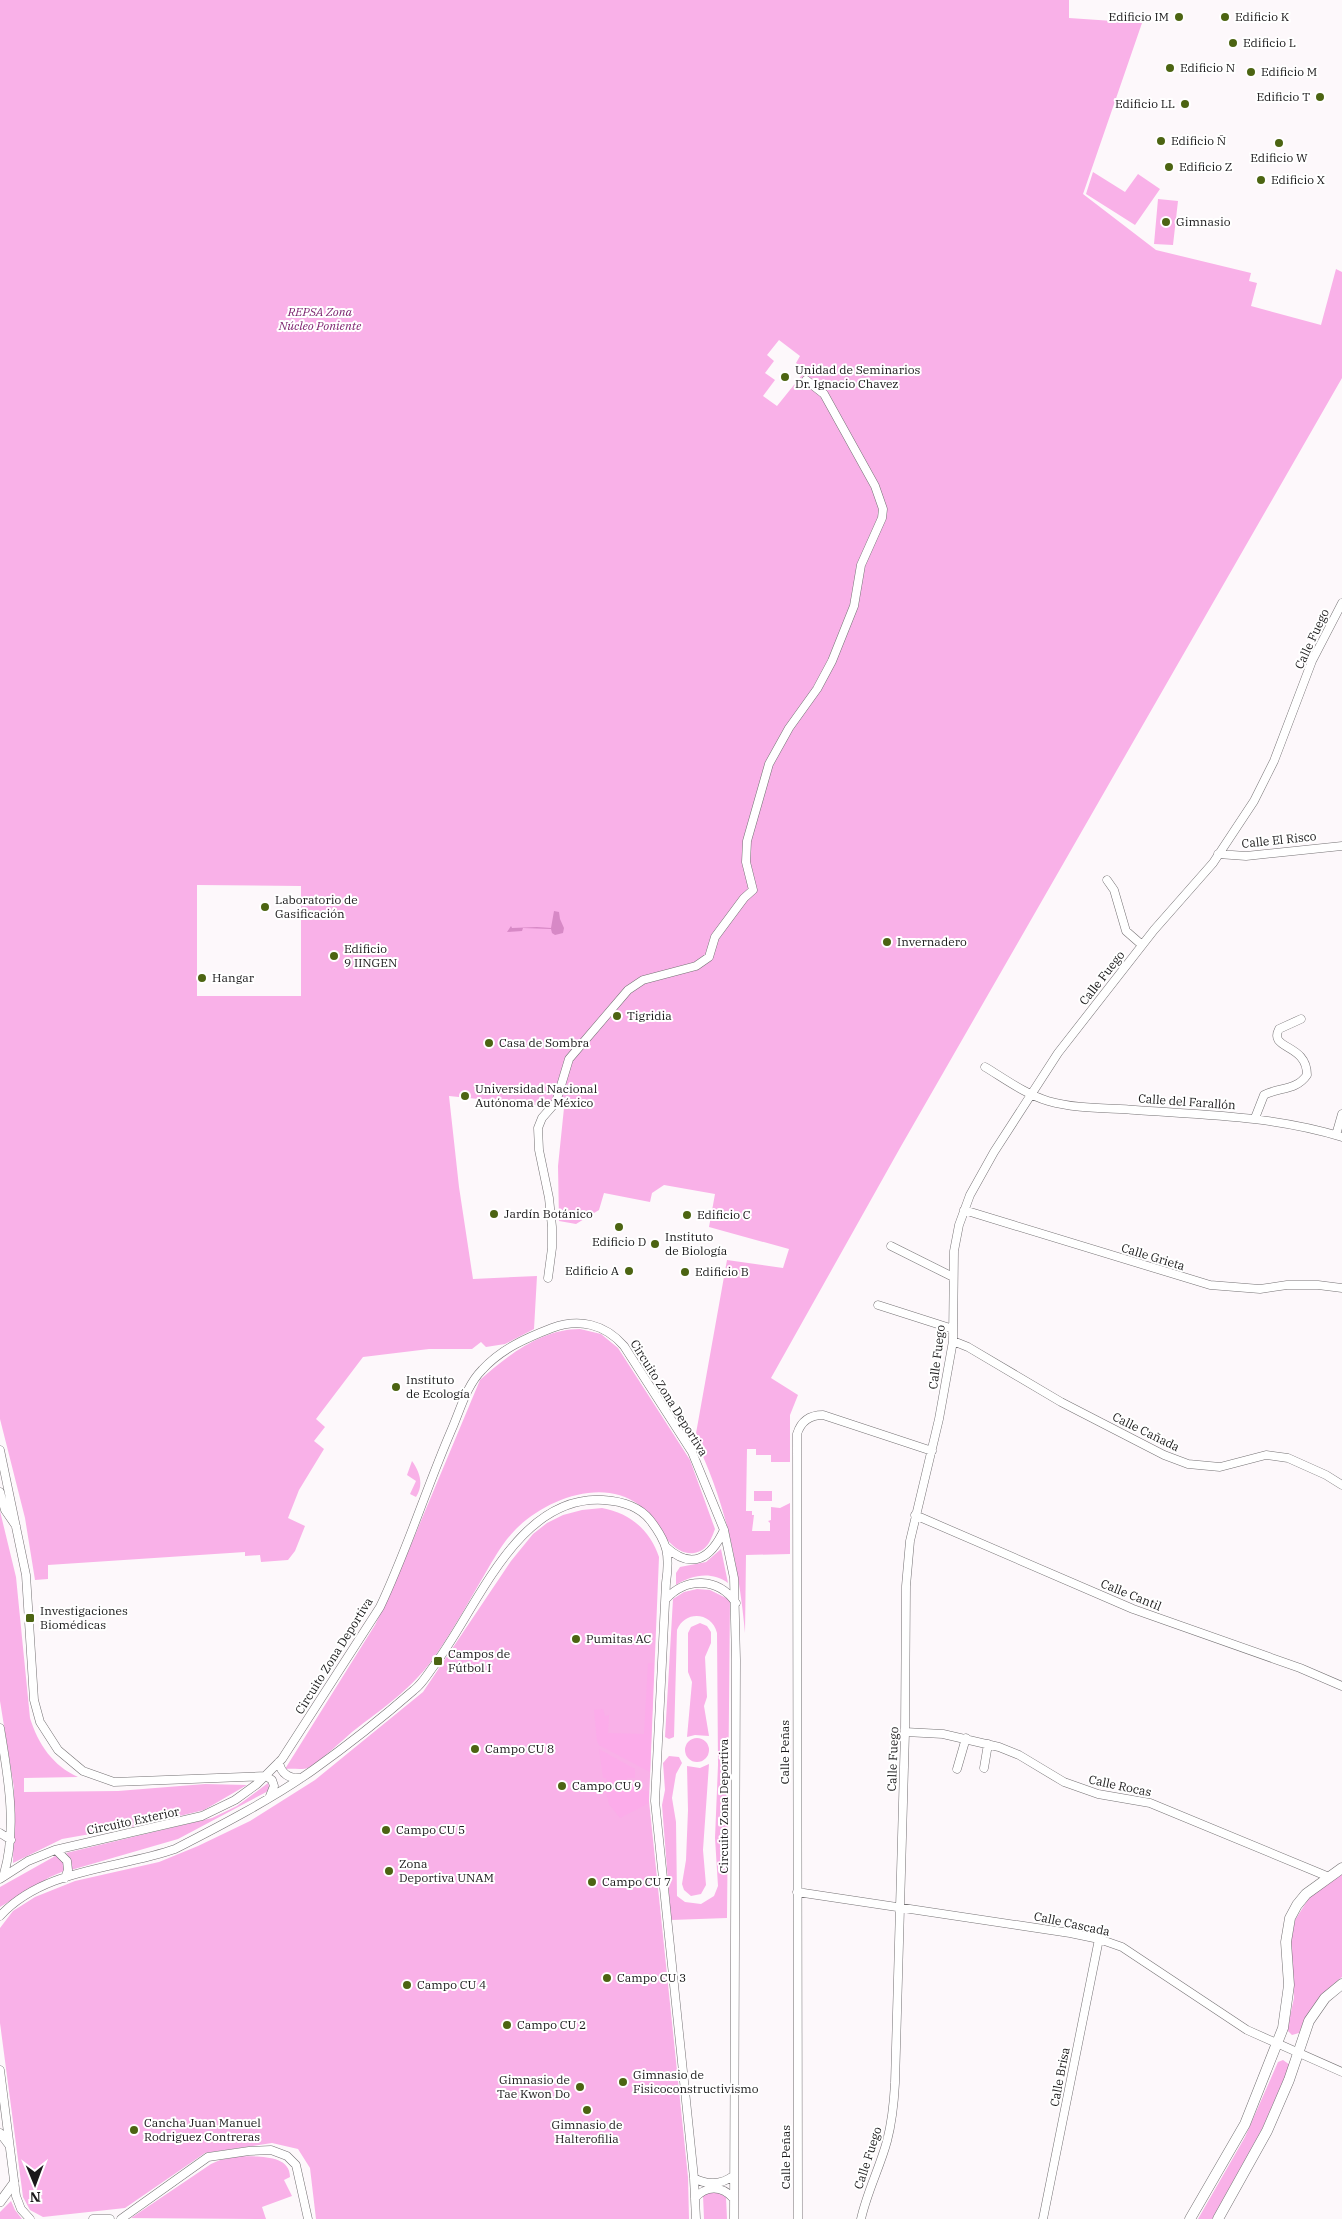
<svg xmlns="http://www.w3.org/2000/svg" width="1342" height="2219" viewBox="0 0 1342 2219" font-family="'IBM Plex Serif',serif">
  <rect width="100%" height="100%" fill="#fdf8fb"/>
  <!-- green -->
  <path fill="#f9b1e8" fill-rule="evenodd" d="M0 0H1069V18L1142 23 1083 194 1156 250 1251 273 1249 281 1257 283 1251 306 1321 325 1336 269 1342 272V378L900 1148 771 1378 798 1395 790 1415V1462H771V1455H756V1449H747L746 1511H752V1515H754L752 1531H770V1523L768 1521 771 1520V1507L780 1508 790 1503V1554L746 1555 745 1633C739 1565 725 1501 695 1439L727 1260 783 1268 789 1249 709 1227 715 1194 664 1185 652 1193 650 1202 604 1193 599 1210 576 1224 559 1221 558 1166 564 1108 449 1096 459 1187 473 1279 537 1276 534 1329 505 1344 486 1347 481 1342 472 1349H429L363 1357 316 1419 325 1427 314 1441 324 1449 299 1490 288 1518 305 1526 295 1551 288 1560 261 1562 260 1555 245 1556V1552L48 1565V1579L35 1580 25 1518 0 1419ZM779 340 800 356 796 363 806 370 777 406 763 396 775 380 765 373 774 361 767 355ZM197 885 301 886V996H197Z
    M1093 172 1125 192 1138 174 1160 189 1135 225 1086 194Z
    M1158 199 1178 201 1173 245 1154 244Z
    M580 1329 601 1334 618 1348 690 1460 715 1529C711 1540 707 1551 694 1553 668 1556 657 1518 639 1505 602 1477 545 1500 516 1529 503 1542 495 1557 486 1572 470 1599 455 1627 437 1653 414 1688 384 1707 352 1732 343 1740 317 1764 308 1768 302 1770 292 1768 285 1769L375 1625 392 1590 480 1380C507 1356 541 1329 580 1329Z
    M412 1461C420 1472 424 1485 416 1497L410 1494 416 1481 407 1475Z
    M754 1491H772V1501H754Z
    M602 1508C630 1513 650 1530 659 1557L649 1801 688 2177 689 2219H316L310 2168 298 2149 272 2143 205 2153 125 2208 43 2217 30 2210 23 2197 0 2023V1928L13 1911 35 1897 75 1881 159 1862 198 1846 250 1821 315 1780 423 1692 511 1561 533 1534 547 1523 563 1515 582 1510Z
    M0 1511 16 1577 30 1718C38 1744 53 1766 78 1777L24 1778V1792L118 1791 205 1784 247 1785 204 1810 147 1824 62 1839 13 1863 14 1788 0 1701Z
    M721 1549 728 1583C711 1571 692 1575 676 1585V1573L680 1567 706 1562Z
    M697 1589 710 1590 730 1600 727 1918 671 1920 662 1805 665 1790 663 1763 669 1756 679 1757 682 1763 676 1774 672 1798 676 1822 677 1896 685 1902 701 1904 714 1896 718 1886 715 1838 718 1765 717 1633C712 1612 685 1610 677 1630L674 1737 669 1739 665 1737 673 1599 684 1592Z
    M700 1623 707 1626 711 1632V1643L705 1657 707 1697 704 1706 709 1736 695 1735 687 1737 692 1682 688 1672V1633L691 1627Z
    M685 1750a12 12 0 1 1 24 0a12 12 0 1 1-24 0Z
    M709 1764 703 1850 706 1885 701 1894 691 1896 684 1890 682 1884 686 1860 688 1810 687 1766 700 1768Z
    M268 1783 270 1790 178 1839 71 1870V1860L66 1853 212 1818 237 1806Z
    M57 1855 65 1863 64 1871 50 1877 0 1907V1887Z
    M1342 1874V1977C1321 1993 1308 2009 1299 2033L1292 2035 1287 2030 1294 1998 1291 1942 1295 1920 1309 1898Z
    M1283 2060 1290 2065 1262 2129 1212 2219H1198L1245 2137 1278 2062Z
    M241 2156C258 2157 290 2154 290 2177L284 2180 292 2196 262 2207 266 2219 131 2218 211 2164 220 2160Z
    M709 2192H717L726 2197 727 2219H704L703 2195Z
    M11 2201 15 2210 22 2219H0V2212Z"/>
  <!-- forest -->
  <path fill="#fcacea" d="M648 1663H654L650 1772 599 1745 597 1741 594 1710 603 1709 605 1716 609 1715 608 1733 644 1734Z
    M599 1749 635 1769V1778H627V1785H635V1790L649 1791V1803L620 1818 609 1804 604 1785H607L606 1778H603Z"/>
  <!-- water -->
  <path fill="#d789c6" d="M554 911 559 912 560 919 564 928 563 933 555 935 552 933 551 929C541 929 533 928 523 928L522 931 507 932 511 926 512 928 537 927 551 928Z"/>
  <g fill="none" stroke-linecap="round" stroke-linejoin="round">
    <!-- minor casing -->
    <g stroke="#757274" stroke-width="9">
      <path id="minor" d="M1218 854 1246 856 1342 846
        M1107 880 1114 890 1126 931 1142 945
        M985 1067C1005 1079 1025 1094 1048 1101 1076 1109 1107 1108 1135 1110 1205 1115 1274 1116 1342 1137
        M1255 1118 1264 1095C1279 1087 1296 1091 1307 1075 1307 1043 1268 1050 1279 1029L1301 1019
        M1336 1135 1342 1114
        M964 1210 1210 1285 1260 1289 1287 1285H1318L1342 1288
        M891 1246 953 1277
        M548 1278 552 1248V1227L549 1198 539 1150 538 1128 542 1118 556 1102 569 1059 628 990 643 980 696 966 709 957 715 937 744 898 753 890 746 862 747 841 769 764 789 728 817 689 832 661 854 606 861 565 882 518 883 509 875 486 824 394 806 380
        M878 1305 953 1329
        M953 1341 968 1347 1061 1402 1164 1455 1188 1464 1220 1467 1266 1455 1288 1458 1326 1475 1342 1485
        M0 1450 26 1575 34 1700 40 1722 58 1750 83 1771 114 1782 266 1776
        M0 1492 5 1510 16 1526
        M915 1515 1133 1609 1300 1668 1342 1686
        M666 1547C692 1571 711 1558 724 1530
        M666 1599C686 1577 718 1577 736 1603
        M0 1728C8 1776 18 1830 3 1877
        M905 1732 943 1734 999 1747 1019 1755 1064 1782 1098 1794 1150 1803 1329 1877
        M279 1762C281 1774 289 1779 301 1778
        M984 1768 988 1744
        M957 1769 966 1738
        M266 1776 272 1780 274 1786 270 1796
        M0 1833 11 1840
        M56 1850 67 1861 68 1870 65 1878
        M0 1879 28 1861 55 1850 202 1816 235 1800 257 1784 282 1759 380 1607C407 1550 426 1489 451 1431 460 1411 466 1386 482 1370 501 1349 526 1338 552 1328 579 1318 605 1324 624 1346L692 1452 724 1530 734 1578 736 1660 734 2219
        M797 1892 1070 1933 1099 1939 1122 1947 1247 2030 1342 2072
        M0 1916C44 1868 118 1869 175 1849 220 1826 272 1799 313 1770 348 1745 382 1718 414 1690 422 1684 427 1675 433 1667 477 1610 516 1495 603 1500 620 1501 639 1506 650 1520 668 1543 670 1555 666 1583L655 1801 694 2178 696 2219
        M0 2070 16 2196 21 2209 30 2219
        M0 2133 9 2145
        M694 2178C706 2185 721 2185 733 2176
        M695 2198C706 2186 721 2185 733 2198
        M93 2219H110
        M121 2219 208 2157 249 2151 271 2150 287 2156 296 2165 308 2219
        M798 2219 797 1434C801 1421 810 1415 823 1415L932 1451
        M861 2219C867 2192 880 2167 887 2141 892 2122 894 2102 895 2083L905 1732 906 1586 910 1541 939 1419 953 1341 954 1251 959 1225 970 1195 994 1152 1058 1053 1154 930 1213 863 1254 801 1274 761 1312 661 1342 603
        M1043 2219 1099 1939"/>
    </g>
    <!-- tertiary casing -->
    <g stroke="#757274" stroke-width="10">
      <path id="tertiary" d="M0 2202 14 2183"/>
    </g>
    <!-- secondary casing -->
    <g stroke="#757274" stroke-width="11">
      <path id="secondary" d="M1190 2219 1245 2124 1283 2028 1289 1985 1286 1942 1290 1918 1297 1905 1306 1894 1342 1868
        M1218 2219 1267 2131 1289 2080 1309 2021 1325 1998 1342 1984"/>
    </g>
    <!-- minor -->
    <use href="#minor" stroke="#fff" stroke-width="8"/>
    <!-- tertiary -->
    <use href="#tertiary" stroke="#fff" stroke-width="9"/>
    <!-- secondary -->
    <use href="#secondary" stroke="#fff" stroke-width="10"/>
  </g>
  <!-- markers -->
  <g fill="#4c6412" stroke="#fff" stroke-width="2">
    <circle cx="1179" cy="17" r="5"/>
    <circle cx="1225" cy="17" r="5"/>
    <circle cx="1233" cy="43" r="5"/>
    <circle cx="1170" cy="68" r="5"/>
    <circle cx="1251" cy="72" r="5"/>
    <circle cx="1320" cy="97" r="5"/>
    <circle cx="1185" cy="104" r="5"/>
    <circle cx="1161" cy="141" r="5"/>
    <circle cx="1279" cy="143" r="5"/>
    <circle cx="1169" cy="167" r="5"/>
    <circle cx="1261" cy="180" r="5"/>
    <circle cx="1166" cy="222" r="5"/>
    <circle cx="785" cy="377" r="5"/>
    <circle cx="265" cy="907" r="5"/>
    <circle cx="887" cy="942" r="5"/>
    <circle cx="334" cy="956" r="5"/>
    <circle cx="202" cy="978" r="5"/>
    <circle cx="617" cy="1016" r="5"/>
    <circle cx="489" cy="1043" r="5"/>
    <circle cx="465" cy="1096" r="5"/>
    <circle cx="494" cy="1214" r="5"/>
    <circle cx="687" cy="1215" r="5"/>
    <circle cx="619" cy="1227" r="5"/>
    <circle cx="655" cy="1244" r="5"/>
    <circle cx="629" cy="1271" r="5"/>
    <circle cx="685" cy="1272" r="5"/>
    <circle cx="396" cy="1387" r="5"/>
    <rect x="25" y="1613" width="10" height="10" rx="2.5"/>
    <circle cx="576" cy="1639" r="5"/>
    <rect x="433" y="1656" width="10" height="10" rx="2.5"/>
    <circle cx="475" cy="1749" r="5"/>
    <circle cx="562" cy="1786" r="5"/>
    <circle cx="386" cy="1830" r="5"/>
    <circle cx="389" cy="1871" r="5"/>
    <circle cx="592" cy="1882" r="5"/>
    <circle cx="607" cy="1978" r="5"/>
    <circle cx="407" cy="1985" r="5"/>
    <circle cx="507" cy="2025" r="5"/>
    <circle cx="623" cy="2082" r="5"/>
    <circle cx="580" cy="2087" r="5"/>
    <circle cx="587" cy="2110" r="5"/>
    <circle cx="134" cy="2130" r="5"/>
  </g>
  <g text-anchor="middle" stroke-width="4" stroke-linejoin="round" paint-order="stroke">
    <!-- poi labels -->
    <g font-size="12" fill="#1a191a" stroke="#fff" text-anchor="start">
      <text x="1169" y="21" text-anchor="end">Edificio IM</text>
      <text x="1235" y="21">Edificio K</text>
      <text x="1243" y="47">Edificio L</text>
      <text x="1180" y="72">Edificio N</text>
      <text x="1261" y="76">Edificio M</text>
      <text x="1310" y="101" text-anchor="end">Edificio T</text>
      <text x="1175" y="108" text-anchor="end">Edificio LL</text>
      <text x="1171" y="145">Edificio Ñ</text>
      <text x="1279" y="162" text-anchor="middle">Edificio W</text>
      <text x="1179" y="171">Edificio Z</text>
      <text x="1271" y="184">Edificio X</text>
      <text x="1176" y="226">Gimnasio</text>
      <text x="795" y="374">Unidad de Seminarios<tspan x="795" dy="14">Dr. Ignacio Chavez</tspan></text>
      <text x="275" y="904">Laboratorio de<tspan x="275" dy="14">Gasificación</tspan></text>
      <text x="897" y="946">Invernadero</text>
      <text x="344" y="953">Edificio<tspan x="344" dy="14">9 IINGEN</tspan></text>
      <text x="212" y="982">Hangar</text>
      <text x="627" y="1020">Tigridia</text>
      <text x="499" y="1047">Casa de Sombra</text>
      <text x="475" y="1093">Universidad Nacional<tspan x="475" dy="14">Autónoma de México</tspan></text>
      <text x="504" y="1218">Jardín Botánico</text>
      <text x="697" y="1219">Edificio C</text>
      <text x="665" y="1241">Instituto<tspan x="665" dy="14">de Biología</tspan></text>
      <text x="619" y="1246" text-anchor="middle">Edificio D</text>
      <text x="619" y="1275" text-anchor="end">Edificio A</text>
      <text x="695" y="1276">Edificio B</text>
      <text x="406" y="1384">Instituto<tspan x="406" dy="14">de Ecología</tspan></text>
      <text x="40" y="1615">Investigaciones<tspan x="40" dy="14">Biomédicas</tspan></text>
      <text x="586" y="1643">Pumitas AC</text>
      <text x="448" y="1658">Campos de<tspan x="448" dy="14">Fútbol I</tspan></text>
      <text x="485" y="1753">Campo CU 8</text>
      <text x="572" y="1790">Campo CU 9</text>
      <text x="396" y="1834">Campo CU 5</text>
      <text x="399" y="1868">Zona<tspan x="399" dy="14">Deportiva UNAM</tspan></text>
      <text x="602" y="1886">Campo CU 7</text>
      <text x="617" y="1982">Campo CU 3</text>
      <text x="417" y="1989">Campo CU 4</text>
      <text x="517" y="2029">Campo CU 2</text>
      <text x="633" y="2079">Gimnasio de<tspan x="633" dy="14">Fisicoconstructivismo</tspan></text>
      <text x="570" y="2084" text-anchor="end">Gimnasio de<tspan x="570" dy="14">Tae Kwon Do</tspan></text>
      <text x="144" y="2127">Cancha Juan Manuel<tspan x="144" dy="14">Rodriguez Contreras</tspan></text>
      <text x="587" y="2129" text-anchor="middle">Gimnasio de<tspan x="587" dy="14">Halterofilia</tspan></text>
    </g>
    <!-- park labels -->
    <g font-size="12" font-style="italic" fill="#791e6b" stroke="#fff">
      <text x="320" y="316">REPSA Zona<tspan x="320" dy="14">Núcleo Poniente</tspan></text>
    </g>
    <!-- street labels -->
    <g font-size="12" fill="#1a191a" stroke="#fff">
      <text transform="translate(1312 639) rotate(-65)" y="4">Calle Fuego</text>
      <text transform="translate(1279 840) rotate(-6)" y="4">Calle El Risco</text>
      <text transform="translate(1102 978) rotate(-52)" y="4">Calle Fuego</text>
      <text transform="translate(1187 1102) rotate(4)" y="4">Calle del Farallón</text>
      <text transform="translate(1153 1257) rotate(17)" y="4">Calle Grieta</text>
      <text transform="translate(937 1357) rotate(-83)" y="4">Calle Fuego</text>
      <text transform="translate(669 1398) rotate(58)" y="4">Circuito Zona Deportiva</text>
      <text transform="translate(1146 1432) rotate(26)" y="4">Calle Cañada</text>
      <text transform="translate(1131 1595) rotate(22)" y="4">Calle Cantil</text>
      <text transform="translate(334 1656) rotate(-58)" y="4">Circuito Zona Deportiva</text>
      <text transform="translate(785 1752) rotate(-90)" y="4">Calle Peñas</text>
      <text transform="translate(893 1759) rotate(-88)" y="4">Calle Fuego</text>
      <text transform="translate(1120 1786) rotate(12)" y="4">Calle Rocas</text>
      <text transform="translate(724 1806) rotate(-90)" y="4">Circuito Zona Deportiva</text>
      <text transform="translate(133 1821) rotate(-12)" y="4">Circuito Exterior</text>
      <text transform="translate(1072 1924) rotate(12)" y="4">Calle Cascada</text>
      <text transform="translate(1060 2077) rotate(-79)" y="4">Calle Brisa</text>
      <text transform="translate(786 2157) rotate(-90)" y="4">Calle Peñas</text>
      <text transform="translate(868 2158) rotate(-72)" y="4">Calle Fuego</text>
    </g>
  </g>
  <!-- north arrow -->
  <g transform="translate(35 2184) rotate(179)" stroke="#ffffff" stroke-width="4" paint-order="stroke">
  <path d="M0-4L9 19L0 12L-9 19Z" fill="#1a191a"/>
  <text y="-8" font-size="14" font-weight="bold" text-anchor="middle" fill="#1a191a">N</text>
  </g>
</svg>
